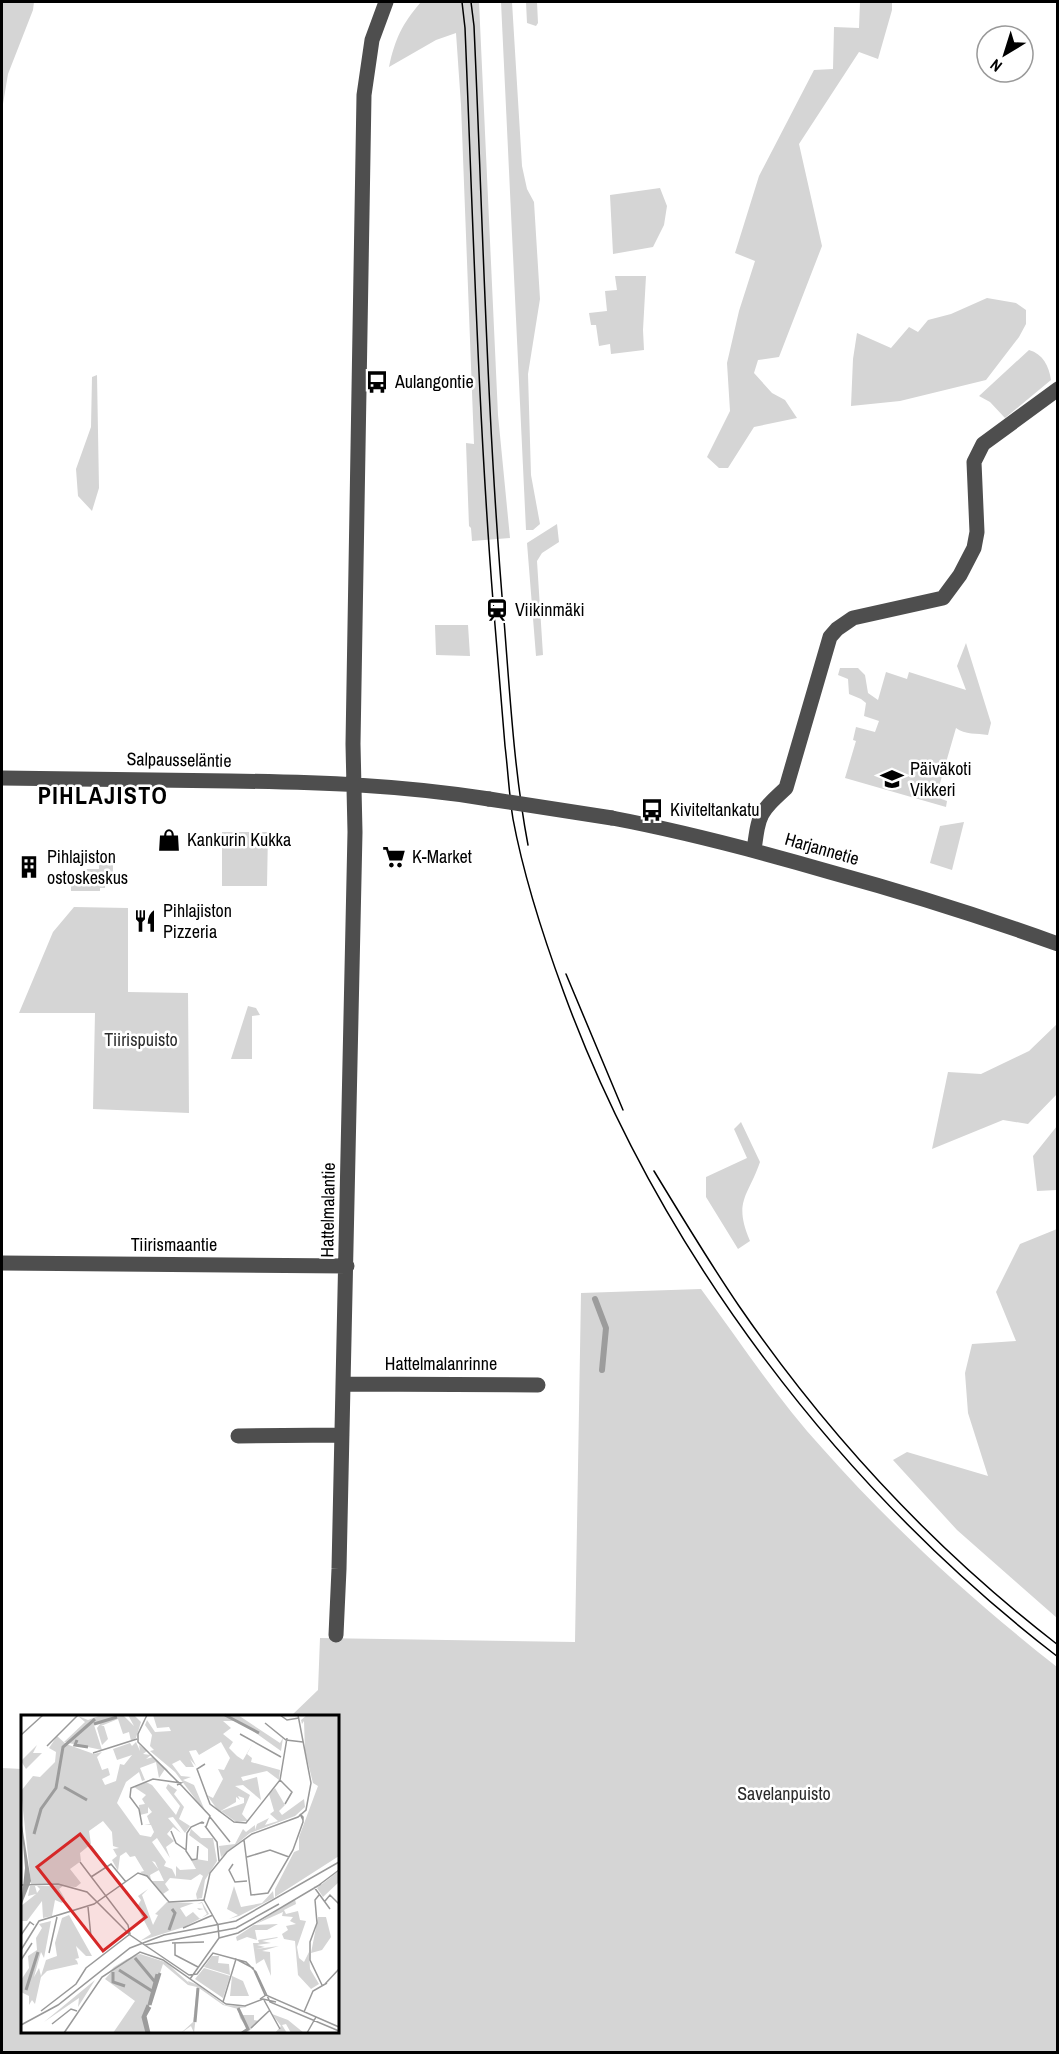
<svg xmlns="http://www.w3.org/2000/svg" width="1059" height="2054" viewBox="0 0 1059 2054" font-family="'Archivo Narrow',sans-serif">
  <rect width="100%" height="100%" fill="#fff"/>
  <!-- green -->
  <path fill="#d5d5d5" d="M2 2H34L33 10 8 74 2 110Z
    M421 2H479L498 415 510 538 472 541 471 528 469 526 466 443 474 444 461 105 456 33 436 40 389 67C395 39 402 24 421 2Z
    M501 2H512L522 166 527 189 534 202 540 299 528 374 531 475 540 524 533 530H526Z
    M526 2H537L538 23 536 26 527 23Z
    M860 2H892V10L878 59 859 52 799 144 822 246 779 357 758 360 754 373 772 393 785 400 797 418 754 427 728 468H719L707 457 730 411 727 363 739 311 755 261 735 253 759 176 814 70 833 69 834 27 859 28Z
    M660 188 667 206 664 225 653 247 613 254 610 195Z
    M615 276H646L643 330 644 350 611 354 610 344 599 346 596 325H591L589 313 607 311 605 291 617 290Z
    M987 298 1016 303 1026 310V324L1019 337 986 380 900 401 851 406 853 359 857 333 891 348 909 327 918 332 928 320 951 314Z
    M1029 350C1043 354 1049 366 1051 380L1005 418 990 402 979 396Z
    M97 375 99 488 92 511 78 496 76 469 91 427 92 377Z
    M557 524 559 542 542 553 537 561 543 655 536 656 527 543Z
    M435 625H468L470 656 436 655Z
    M966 643 991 723 988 735C977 733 965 735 956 728L936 797 947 801 946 807 845 778 856 741 853 740 856 727 875 732 879 721 864 716 866 703 861 699 849 694 848 679 838 675 840 668H858L865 675 868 693 878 700 886 672 907 679 909 672 966 690 957 666Z
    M964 822 952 870 930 863 940 826Z
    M222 832H268L267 886H222Z
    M99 860H113V877H109V883H105V888H100V891H71V880H86V869H99Z
    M74 907 128 908V992L188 993 189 1113 93 1109 95 1013H19L53 932Z
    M248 1006 256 1008 260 1015 252 1016V1059H231Z
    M1057 1024V1094L1028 1124 1003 1120 932 1149 948 1072 981 1074 1029 1051Z
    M741 1122 760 1162C748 1197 733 1201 750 1241L738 1249 706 1197V1177L747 1158 734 1129Z
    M1057 1126V1190L1037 1191 1033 1156Z
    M1057 1229V1618L957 1530 893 1460 907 1452 988 1476 968 1413 965 1373 972 1344 1016 1341 996 1292 1020 1244Z
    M701 1289C741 1343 778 1400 823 1449 894 1529 973 1601 1057 1667V2052H2V1768L22 1769V2032H338V1716H291L318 1690 320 1638 575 1642 581 1293Z"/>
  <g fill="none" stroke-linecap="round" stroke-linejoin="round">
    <!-- stream -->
    <path stroke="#9c9c9c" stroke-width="6" d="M595 1299 606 1328 602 1370"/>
    <!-- minor -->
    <path stroke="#4e4e4e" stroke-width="15" d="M2 778C78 779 154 780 230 781 316 782 403 785 489 799
      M612 818C686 832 758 851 830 872 907 893 983 917 1058 944
      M754 850C759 813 759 813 786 788L830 637 837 629 853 618 943 598 960 575 974 548 977 532 974 462 983 444 1058 389
      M2 1263 347 1266
      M344 1384 538 1385
      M238 1436 342 1435
      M336 1635 339 1569 355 832 353 744 364 95 372 40 386 2"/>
    <!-- tram -->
    <path stroke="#000" stroke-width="1.5" d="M462 2 465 28C473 219 478 410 493 601 497 649 501 698 505 746 508 770 509 795 513 819 524 878 543 936 564 993 659 1252 840 1489 1058 1657
      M471 2 474 26C483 224 487 422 504 620 510 695 514 771 528 845
      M566 974 623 1110
      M654 1171C682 1217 709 1262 739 1306 827 1434 935 1550 1058 1645"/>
    <!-- minor-bridge -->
    <path stroke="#4e4e4e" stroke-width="15" d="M489 799 612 818"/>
  </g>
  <!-- icons -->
  <defs>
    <g id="bus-bare" transform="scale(1.8)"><path d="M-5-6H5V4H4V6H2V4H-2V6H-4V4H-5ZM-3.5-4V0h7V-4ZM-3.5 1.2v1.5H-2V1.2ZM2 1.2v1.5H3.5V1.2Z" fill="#000" stroke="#fff" stroke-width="2.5" paint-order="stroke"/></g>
    <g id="station-bare" transform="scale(1.8)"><path d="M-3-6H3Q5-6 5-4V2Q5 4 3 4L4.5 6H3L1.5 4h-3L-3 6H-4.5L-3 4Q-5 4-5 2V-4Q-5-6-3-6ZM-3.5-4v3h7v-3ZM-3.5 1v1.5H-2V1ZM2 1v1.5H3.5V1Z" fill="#000" stroke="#fff" stroke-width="2.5" paint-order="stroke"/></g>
    <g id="school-bare" transform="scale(1.8)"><path d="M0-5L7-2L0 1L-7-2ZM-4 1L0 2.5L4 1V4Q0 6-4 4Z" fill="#000" stroke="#fff" stroke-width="2.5" paint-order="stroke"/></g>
    <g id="shop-bare" transform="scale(1.8)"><path d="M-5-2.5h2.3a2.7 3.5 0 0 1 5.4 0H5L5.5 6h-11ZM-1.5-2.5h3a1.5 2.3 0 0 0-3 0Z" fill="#000" stroke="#fff" stroke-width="2.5" paint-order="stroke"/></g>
    <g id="supermarket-bare" transform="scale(1.8)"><path d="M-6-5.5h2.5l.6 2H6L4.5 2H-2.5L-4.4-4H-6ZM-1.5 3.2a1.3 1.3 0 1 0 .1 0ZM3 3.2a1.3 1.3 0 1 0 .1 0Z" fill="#000" stroke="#fff" stroke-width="2.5" paint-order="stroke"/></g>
    <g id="building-bare" transform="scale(1.8)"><path d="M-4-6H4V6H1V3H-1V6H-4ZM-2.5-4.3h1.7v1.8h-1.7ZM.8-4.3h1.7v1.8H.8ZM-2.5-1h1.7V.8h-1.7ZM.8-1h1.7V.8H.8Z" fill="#000" stroke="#fff" stroke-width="2.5" paint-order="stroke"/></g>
    <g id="restaurant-bare" transform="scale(1.8)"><path d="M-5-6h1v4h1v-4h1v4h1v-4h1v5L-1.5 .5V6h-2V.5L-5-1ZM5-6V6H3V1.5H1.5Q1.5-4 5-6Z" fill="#000" stroke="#fff" stroke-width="2.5" paint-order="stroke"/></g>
  </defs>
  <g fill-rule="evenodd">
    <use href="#bus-bare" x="377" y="382"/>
    <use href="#station-bare" x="497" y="610"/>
    <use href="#school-bare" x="892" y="779"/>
    <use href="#bus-bare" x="652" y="810"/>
    <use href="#shop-bare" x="169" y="840"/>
    <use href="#supermarket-bare" x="394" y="857"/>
    <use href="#building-bare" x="29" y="867"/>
    <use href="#restaurant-bare" x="145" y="921"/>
  </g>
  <g text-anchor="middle" stroke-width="5" stroke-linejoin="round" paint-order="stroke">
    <!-- poi labels -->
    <g font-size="18" fill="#000" stroke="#fff" text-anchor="start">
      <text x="395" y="388">Aulangontie</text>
      <text x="515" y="616">Viikinmäki</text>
      <text x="910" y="775">Päiväkoti<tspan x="910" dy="21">Vikkeri</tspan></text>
      <text x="670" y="816">Kiviteltankatu</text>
      <text x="187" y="846">Kankurin Kukka</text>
      <text x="47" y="863">Pihlajiston<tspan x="47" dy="21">ostoskeskus</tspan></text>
      <text x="412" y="863">K-Market</text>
      <text x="163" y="917">Pihlajiston<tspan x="163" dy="21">Pizzeria</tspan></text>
    </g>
    <!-- street labels -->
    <g font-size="18" fill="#000" stroke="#fff">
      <text transform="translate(179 760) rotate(1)" y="6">Salpausseläntie</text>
      <text transform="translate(822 849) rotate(16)" y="6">Harjannetie</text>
      <text transform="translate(328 1210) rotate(-89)" y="6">Hattelmalantie</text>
      <text x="174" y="1251">Tiirismaantie</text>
      <text x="441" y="1370">Hattelmalanrinne</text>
    </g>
    <!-- park labels -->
    <g font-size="18" fill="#2c2c2c" stroke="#fff">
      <text x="141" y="1046">Tiirispuisto</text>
      <text x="784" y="1800">Savelanpuisto</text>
    </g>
    <!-- district labels -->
    <g font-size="24" font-weight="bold" letter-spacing="1.5" fill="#000" stroke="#fff">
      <text x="103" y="804">PIHLAJISTO</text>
    </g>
  </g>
  <!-- overview -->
  <g transform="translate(21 1715)">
    <rect width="318" height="318" fill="#fff"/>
    <path d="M80 0H102L113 11 107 0H113L120 7 115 23 110 26 108 17 102 19 97 4 80 11H83L87 24 81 30 76 13 79 9 73 10 81 35 43 27 64 7 57 1 67 5ZM132 0H217L259 28 262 23 260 36 218 6H202L210 13 202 19 212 27 208 33 216 41 222 45 232 28 226 39 231 43 230 47 259 55 258 65 246 56 220 62 222 66 236 62 240 85 222 70 214 71 229 80 221 99 227 106 215 107 200 96 223 88V83L217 81 219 85 215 82V87L198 97 186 80 192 83 202 64 197 54 203 55 209 43 200 27 178 40 175 35 168 36 175 51 169 44 173 52H165L159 45 151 49 160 61 170 62 162 65 173 70 185 98 154 57 129 36 133 35 129 31 131 20 124 10 126 5 134 17 150 16 148 12 136 13ZM286 0H318V141L254 182V174L273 137 278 135V122L297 71 292 68 284 36 283 6 281 9 280 5ZM36 21 45 29 73 39 81 37 76 42 81 55 87 53 89 60 81 64 84 70 95 66 99 49 103 50 111 40 96 45 92 34 109 28 111 31 115 27 119 36 118 30 126 36 122 39 130 40 125 44 132 42 146 54 151 63 144 54 138 63 135 47 119 53 124 65 121 66 118 57 105 67 96 88 119 120 130 122 133 117 130 110 123 109H129L126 101 131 97 127 92V98L119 100 118 90 124 89 121 84 125 80 113 72 125 67 131 70 155 100 159 91 145 73 147 69 156 75 153 79 163 92 158 104 169 111 164 118 152 102 147 103 160 118 152 112 146 119 153 126 145 132 149 143 136 123 131 127 145 147 143 151 151 154 155 162V151L159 155 175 154 169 143 187 146V134L168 120 170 114 180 123H192L196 146 184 165 181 183 176 184 175 179 182 161 179 159 170 165 149 163 144 169 148 175 142 179 131 166H143L134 147 131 146 138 155 129 160 130 165 119 157 123 156 114 141 109 142 105 137 99 141 97 156 91 145 96 141 92 134 98 133 92 131 91 117 82 106 68 116 70 129 59 138 60 146 49 154 60 168 55 172 10 169 0 76 12 61 19 62 34 47 35 37 28 33ZM16 30 12 38H21L5 54 0 46ZM254 73 264 90 258 96 261 100 283 84 284 92 274 101 229 118 200 142 198 131 214 129 222 114 225 117 234 110V115L236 109 248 103 244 110 257 106 249 99 253 96 248 79ZM318 156V167L302 182 296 173ZM9 171H14L16 178 19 174 16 171H42L38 174 44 184 41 188 34 185 31 201 22 203 21 186 6 206H0V191L15 179 7 181ZM213 171 220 192 241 188 252 176 253 183 218 201 208 204 217 200 206 194ZM127 174 121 180 132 210 137 200 134 199 146 187 173 188 159 193 165 202 172 197 179 204 186 199 183 194 178 195 176 193 183 194 181 188 176 189 181 187 188 199 163 212 119 226 130 219 116 192 120 185 117 181ZM274 184 275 189 263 195 265 199 277 196 279 205 285 206 276 232 278 243 283 247 288 237 289 254 298 269 290 274 277 260 274 226 263 224 261 219 267 215 265 211 275 209 269 206 272 202 261 201 262 197 235 209ZM48 200 71 241H65L55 231 58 243 54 244 56 246 59 255 57 249 26 256 20 262 14 289 11 285 8 290V281L0 277V265L8 253 7 241 16 235 15 223 21 213 18 209 30 206 23 243 20 237 13 262 18 253 20 261 25 245 36 241 34 228 41 203ZM297 202H305L310 222 301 235 290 238ZM257 209 246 215H234L236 225 226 222 216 226 215 222 233 210ZM257 222 256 223 241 226 250 228 236 230 244 232 235 234 258 231 241 236 249 237 250 261 243 244 235 249 232 228H238L237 225ZM119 239 144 247 157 257 150 252 167 267 168 269 167 266 177 270 204 290 226 292 219 293V300H233V305L238 306 226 318H221L227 314 219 303 217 294 202 290 178 273 173 318 170 311 160 318 172 307 176 272 167 270 142 249 125 301 129 318H92L114 286 84 264 94 253 83 262 93 252 106 244ZM191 241H198L197 248 208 249 209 260 183 252ZM183 253 209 261 202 283 174 264ZM211 261 222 266 228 281H209ZM74 265 57 292 58 283 23 307ZM251 299 267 305 283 318H270L265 309 261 310 266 318H254L260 311Z" fill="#d5d5d5"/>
    <path d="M0 104 10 166 0 191 4 153Z" fill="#9c9c9c"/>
    <path fill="none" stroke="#9c9c9c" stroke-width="3" d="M204 0 238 18M73 9 96 2M56 25 54 30 67 32M43 72 66 85M13 119 20 94 35 73 42 32 74 4M148 215 154 198 151 194M114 243 134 267M98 255 131 276M92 257V267L104 271M5 275 17 237M128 290 136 259M129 290 139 258M217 293 227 314 221 318M174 307 177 273M126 318 122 302 127 290M128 318 124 301 129 292"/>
    <path fill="none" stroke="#999" stroke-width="1.5" d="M126 0 117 19V27L162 72M259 0 266 5 278 3M244 8 265 25 282 27M219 19 260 42M0 20 22 0M26 31 57 0M72 38 116 24M184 49 176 54 189 89 213 107 225 108 259 65 266 23M259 65 271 77 264 89M161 71 189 101 185 112M189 102 209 127M121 110 118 94 109 82 110 73 132 64 160 68 156 70M184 111 196 127 198 146M150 116 155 128 165 135M223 125 230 180 247 178 272 135 282 107V102L279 99 282 105M70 131 85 151M177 131 176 144 171 145 165 136 166 118 170 112 181 107 183 108H180M226 142 249 135 268 142M212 149 208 155 214 167 226 166M70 162 90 149 105 167M0 170 37 169 66 177 109 220 168 260 176 259 192 238 225 247 235 257 249 287 318 316M298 170 318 155M293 172 309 194M298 180 294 185 296 208 289 227V245L301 270M304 186 309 180 318 189M67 192 70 222M162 213 192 200M0 220 9 207 13 210M198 223 217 218 300 169M151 228 183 227M154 228V240L177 252M124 230 215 213 258 189M0 235 18 206 73 189 117 158 126 161 148 187 184 185M28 238 36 202M0 245 11 228M169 264 198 223 197 210 183 185 189 158 206 137 231 119 277 102 285 95 290 68 277 0M304 269 318 254M239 284 245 280 318 312M243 285 259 314M202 287 215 244 232 253 244 280M20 296 55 269 65 253 109 219 107 210 59 147M283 297 292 276 306 268M31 309 50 294 56 296M0 310 37 290 109 233 143 220 215 206 318 147M230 313 249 295M43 318 81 262 119 237 142 245 205 289 224 291 242 284 255 287M286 318 295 302"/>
    <path fill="#d62828" fill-opacity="0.15" stroke="#d62828" stroke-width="3" d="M59 119 125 202 82 236 16 152Z"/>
    <rect width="318" height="318" fill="none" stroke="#000" stroke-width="3"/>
  </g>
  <!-- border -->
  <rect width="1059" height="2054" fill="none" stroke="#000000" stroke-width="6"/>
  <!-- north arrow -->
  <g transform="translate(1005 54) rotate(218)"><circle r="28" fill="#ffffff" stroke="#999999" stroke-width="1.5"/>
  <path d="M0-4.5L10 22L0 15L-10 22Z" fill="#000000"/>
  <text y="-9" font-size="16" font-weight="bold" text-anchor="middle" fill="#000000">N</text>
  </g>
</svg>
